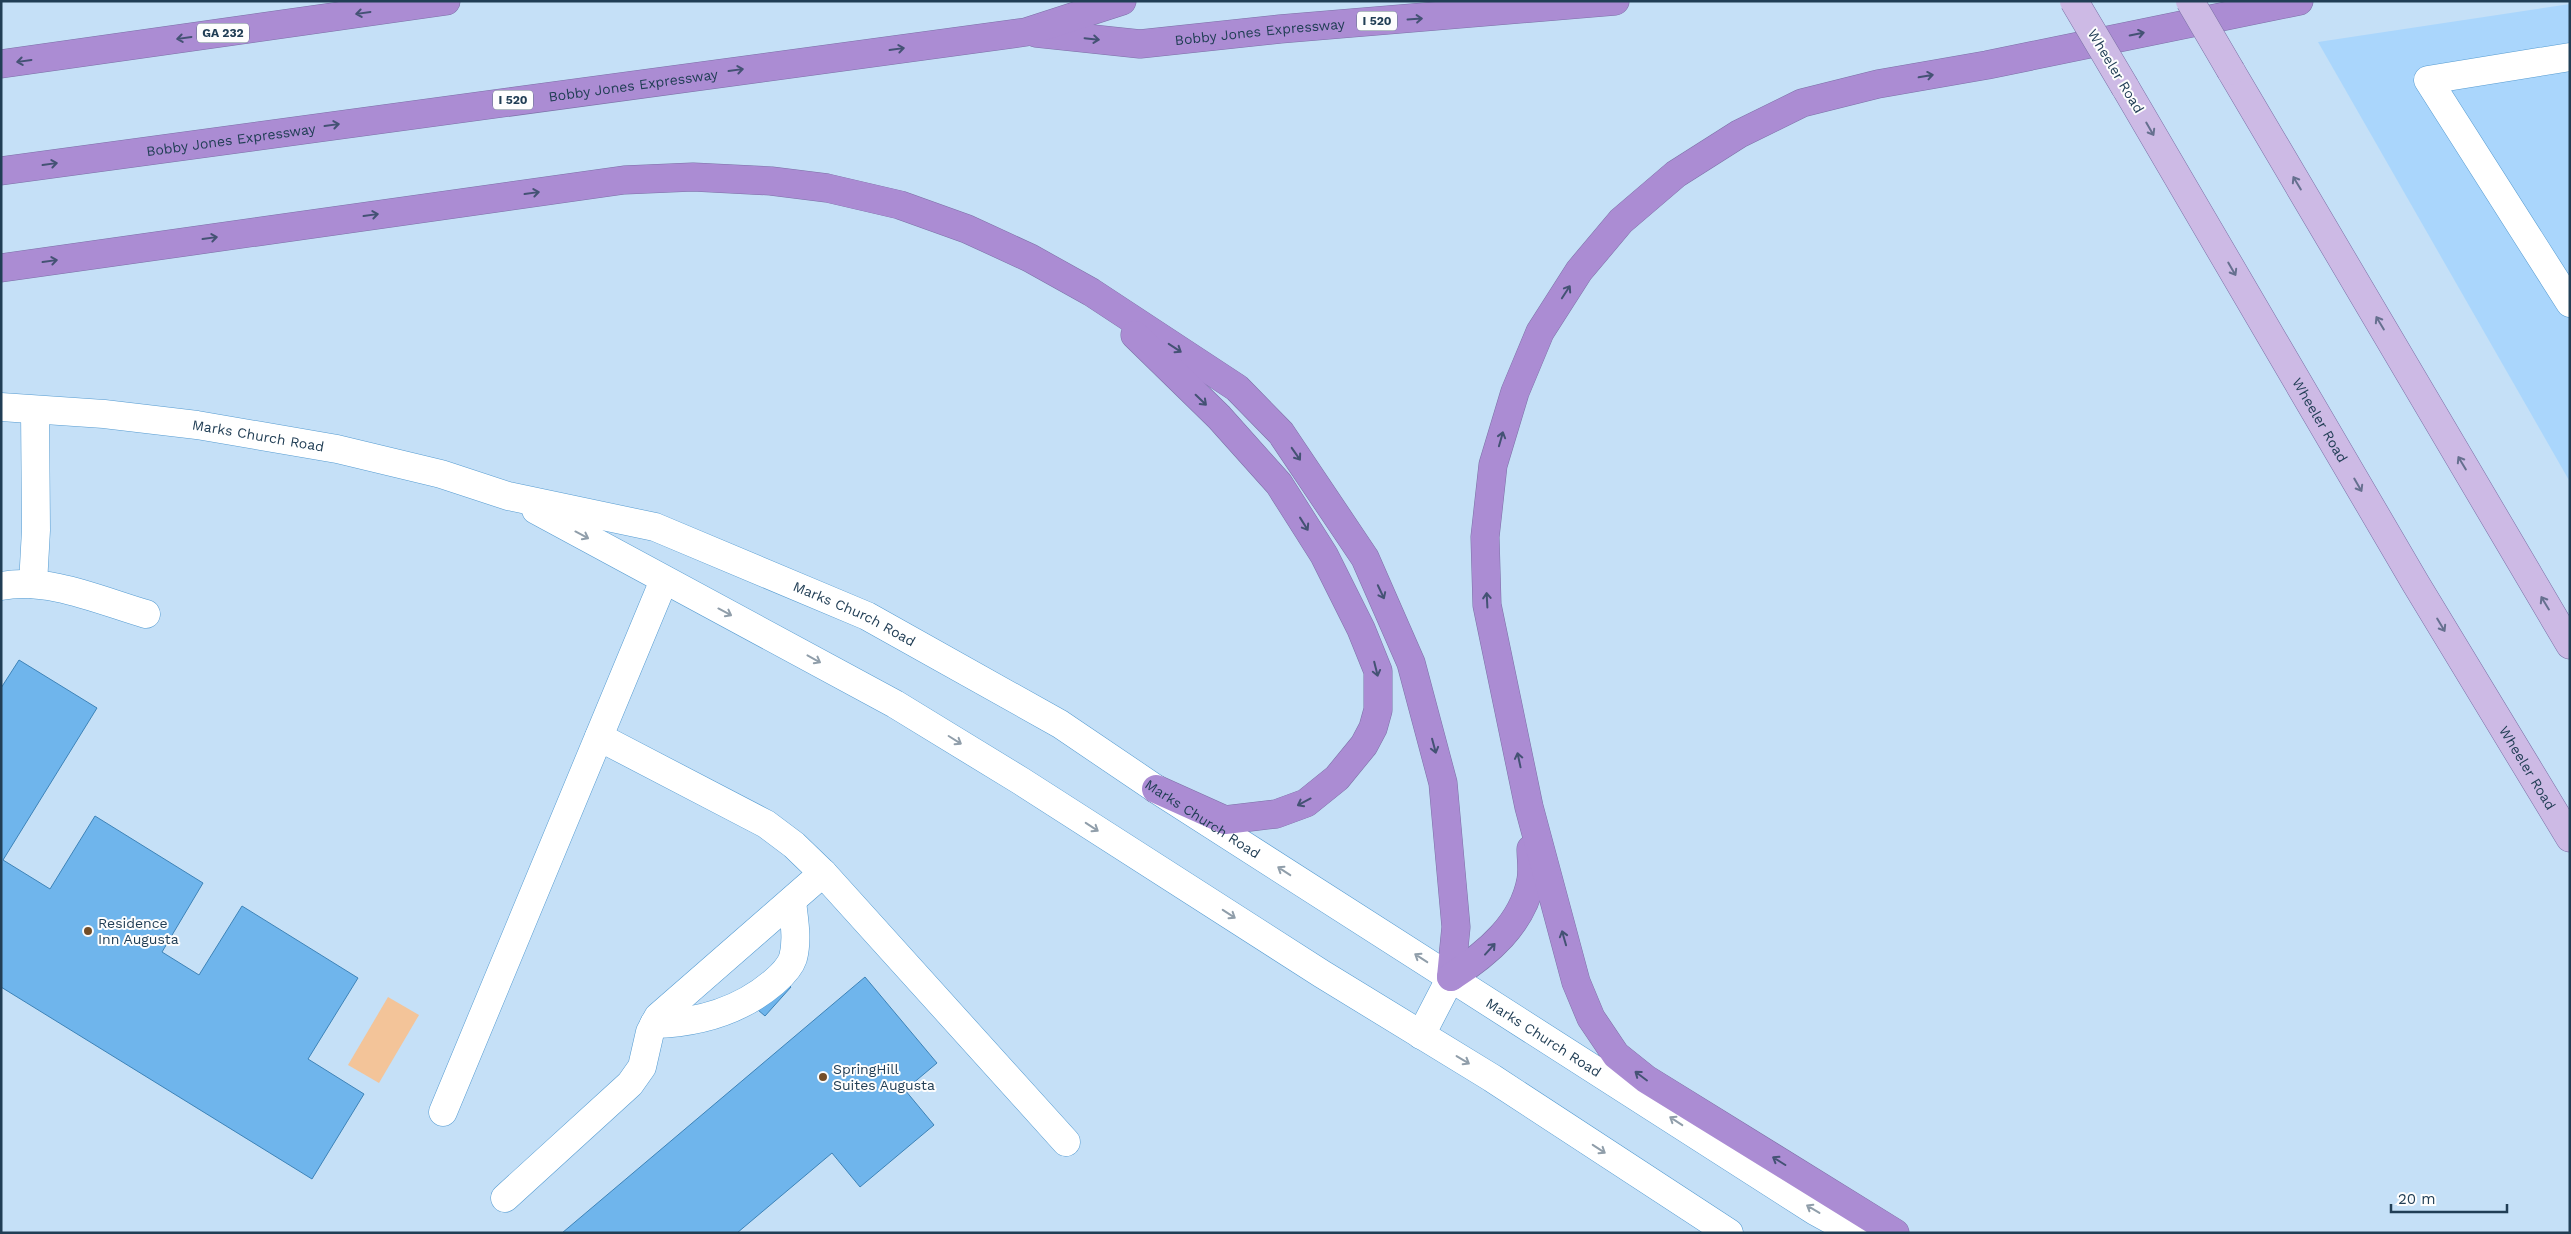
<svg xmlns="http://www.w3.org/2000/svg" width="2571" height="1234" viewBox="0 0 2571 1234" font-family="'Work Sans',sans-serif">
  <rect width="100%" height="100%" fill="#c5e0f7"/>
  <!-- built -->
  <path fill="#aad6fc" d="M2570 4V482L2318 42Z"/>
  <!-- green -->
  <path fill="#f3c499" d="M388 997 419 1015 379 1083 348 1065Z"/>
  <!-- building -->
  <path fill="#6fb5ec" stroke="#3d83b8" d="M19 660 97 708 3 860 50 889 95 816 203 883 162 952 199 975 242 906 358 978 308 1059 364 1094 312 1179 1 987V688Z
    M772 970 791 987 765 1016 751 1004Z
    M865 977 937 1063 905 1090 934 1125 860 1187 832 1153 737 1233H562Z"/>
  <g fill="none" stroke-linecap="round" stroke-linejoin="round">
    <!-- minor casing -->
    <g stroke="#559bd1" stroke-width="29">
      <g id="minor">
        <path d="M2570 57 2428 80 2570 303"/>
        <path id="s1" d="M1 407 104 414 197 425 337 449 441 474 508 496 655 527 867 616 1060 724 1156 789 1815 1211 1855 1233"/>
        <path d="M536 510 895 704 1021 781 1322 974 1492 1078 1729 1233"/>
        <path d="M33 584 36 530 35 410"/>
        <path d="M1 586C49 577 101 601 146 614"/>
        <path d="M599 737 766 824 794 845 823 873 1066 1142"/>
        <path d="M654 1024C698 1023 740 1011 774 982 781 976 790 967 793 958 798 939 794 920 792 901"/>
        <path d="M1421 1035 1451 977"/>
        <path d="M443 1112 664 580"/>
        <path d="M505 1198 630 1084 642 1067 650 1032 658 1017 823 873"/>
      </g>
    </g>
    <!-- major casing -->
    <g stroke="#7b71a7" stroke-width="29">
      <g id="major">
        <path d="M2231 71 2570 645"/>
        <path id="s2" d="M2125 87 2416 584 2570 838"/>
      </g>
    </g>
    <!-- highway casing -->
    <g stroke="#7b71a7" stroke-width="29">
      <g id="highway">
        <path id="s3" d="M1036 33 1140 44 1280 29 1615 1"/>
        <path d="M1 64 446 1"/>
        <path id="s4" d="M1 171 1026 32 1122 1"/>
        <path d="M1 268 624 180 693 177 771 181 827 188 900 205 967 229 1030 258 1091 292 1237 388 1281 433 1365 558 1411 663 1443 783 1456 927 1451 977"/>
        <path d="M1135 335 1219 417 1279 484 1324 555 1361 629 1378 671V710L1373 728 1364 745 1337 778 1306 803 1276 814 1225 820 1156 789"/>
        <path d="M1451 977C1487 954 1523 924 1531 880 1533 870 1531 858 1531 849"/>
        <path d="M1895 1233 1646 1079 1616 1055 1591 1018 1576 982 1529 807 1487 605 1485 537 1493 465 1515 392 1540 332 1579 271 1621 221 1676 174 1739 134 1802 103 1878 84 1987 65 2299 1"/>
      </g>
    </g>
    <!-- minor -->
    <use href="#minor" stroke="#fff" stroke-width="28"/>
    <!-- major -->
    <use href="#major" stroke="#cdbae5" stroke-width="28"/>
    <!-- highway -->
    <use href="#highway" stroke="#ab8cd3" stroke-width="28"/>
    <!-- major-bridge casing -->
    <g stroke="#7b71a7" stroke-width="29" stroke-linecap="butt">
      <path id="major-bridge" d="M2074 1 2125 87
        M2190 1 2231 71"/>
    </g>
    <!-- major-bridge -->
    <use href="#major-bridge" stroke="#cdbae5" stroke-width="28"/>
  </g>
  <!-- one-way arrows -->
  <defs><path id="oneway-shaft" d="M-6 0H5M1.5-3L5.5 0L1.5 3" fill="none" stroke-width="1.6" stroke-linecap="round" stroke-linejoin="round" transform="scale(1.25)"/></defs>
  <g stroke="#445274">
    <use href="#oneway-shaft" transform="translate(363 13) rotate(172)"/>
    <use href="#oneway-shaft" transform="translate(1415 19) rotate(-4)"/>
    <use href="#oneway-shaft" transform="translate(2137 34) rotate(-12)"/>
    <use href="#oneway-shaft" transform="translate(184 38) rotate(172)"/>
    <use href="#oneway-shaft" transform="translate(1092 39) rotate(6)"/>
    <use href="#oneway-shaft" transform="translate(897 49) rotate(-8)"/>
    <use href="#oneway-shaft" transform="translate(24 61) rotate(172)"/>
    <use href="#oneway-shaft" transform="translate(736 70) rotate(-8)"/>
    <use href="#oneway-shaft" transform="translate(1926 76) rotate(-10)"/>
    <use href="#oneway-shaft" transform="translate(332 125) rotate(-8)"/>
    <use href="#oneway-shaft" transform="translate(50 164) rotate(-8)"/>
    <use href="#oneway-shaft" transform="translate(532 193) rotate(-8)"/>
    <use href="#oneway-shaft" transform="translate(371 215) rotate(-8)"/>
    <use href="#oneway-shaft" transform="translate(210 238) rotate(-8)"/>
    <use href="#oneway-shaft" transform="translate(50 261) rotate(-8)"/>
    <use href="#oneway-shaft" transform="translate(1566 292) rotate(-57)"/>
    <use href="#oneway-shaft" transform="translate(1175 348) rotate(33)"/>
    <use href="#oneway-shaft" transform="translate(1201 400) rotate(44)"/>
    <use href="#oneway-shaft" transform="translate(1501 439) rotate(-74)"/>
    <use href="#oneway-shaft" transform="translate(1296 454) rotate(55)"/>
    <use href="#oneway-shaft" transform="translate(1304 524) rotate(58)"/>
    <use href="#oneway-shaft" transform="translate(1381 592) rotate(65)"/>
    <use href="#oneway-shaft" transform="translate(1487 600) rotate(-93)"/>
    <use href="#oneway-shaft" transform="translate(1376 669) rotate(76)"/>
    <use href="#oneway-shaft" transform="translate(1434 746) rotate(75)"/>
    <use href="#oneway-shaft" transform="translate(1519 760) rotate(-102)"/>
    <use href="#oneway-shaft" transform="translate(1304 802) rotate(152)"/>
    <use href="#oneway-shaft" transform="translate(1564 938) rotate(-106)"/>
    <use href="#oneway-shaft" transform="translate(1490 949) rotate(-48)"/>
    <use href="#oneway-shaft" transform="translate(1641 1076) rotate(-143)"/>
    <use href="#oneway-shaft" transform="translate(1779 1161) rotate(-148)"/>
  </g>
  <g stroke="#66708f">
    <use href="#oneway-shaft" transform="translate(2150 129) rotate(60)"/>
    <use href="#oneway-shaft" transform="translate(2297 183) rotate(-121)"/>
    <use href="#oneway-shaft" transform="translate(2232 269) rotate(60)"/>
    <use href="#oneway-shaft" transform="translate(2380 323) rotate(-121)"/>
    <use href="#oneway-shaft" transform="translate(2462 463) rotate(-121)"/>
    <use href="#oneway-shaft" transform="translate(2358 485) rotate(60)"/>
    <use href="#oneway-shaft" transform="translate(2545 603) rotate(-121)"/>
    <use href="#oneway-shaft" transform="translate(2441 625) rotate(59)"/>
  </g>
  <g stroke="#909eaa">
    <use href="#oneway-shaft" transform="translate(582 535) rotate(28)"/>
    <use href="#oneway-shaft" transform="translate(725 612) rotate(28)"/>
    <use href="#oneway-shaft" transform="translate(814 659) rotate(29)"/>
    <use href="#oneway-shaft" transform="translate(955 740) rotate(32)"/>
    <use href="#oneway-shaft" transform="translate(1092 827) rotate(33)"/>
    <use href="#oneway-shaft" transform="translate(1284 871) rotate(-147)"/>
    <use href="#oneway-shaft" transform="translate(1229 914) rotate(33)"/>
    <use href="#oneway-shaft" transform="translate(1421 958) rotate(-147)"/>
    <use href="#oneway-shaft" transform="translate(1463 1060) rotate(31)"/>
    <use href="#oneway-shaft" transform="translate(1676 1121) rotate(-147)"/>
    <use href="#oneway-shaft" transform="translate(1599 1149) rotate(33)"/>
    <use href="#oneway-shaft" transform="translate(1813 1209) rotate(-149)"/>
  </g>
  <!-- markers -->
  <g fill="#734e29" stroke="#fdfdfd" stroke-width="2">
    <circle cx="88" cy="931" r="5"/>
    <circle cx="823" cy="1077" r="5"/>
  </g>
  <g text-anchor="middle" stroke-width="4" stroke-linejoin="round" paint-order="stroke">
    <!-- shield labels -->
    <g fill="#fdfdfd" stroke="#637787" stroke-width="1">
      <rect x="1357" y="11.5" width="40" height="19" rx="4"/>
      <rect x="197" y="23.5" width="52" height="19" rx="4"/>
      <rect x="493" y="90.5" width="40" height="19" rx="4"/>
    </g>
    <g font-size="12" font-weight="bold" fill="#213e55">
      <text x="1377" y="25">I 520</text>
      <text x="223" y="37">GA 232</text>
      <text x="513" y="104">I 520</text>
    </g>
    <!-- street labels -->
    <g font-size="14" fill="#213e55" stroke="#fdfdfd">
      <text dy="5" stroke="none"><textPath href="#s3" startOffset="225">Bobby Jones Expressway</textPath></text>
      <text transform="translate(2116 71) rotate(59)" y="5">Wheeler Road</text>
      <text dy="5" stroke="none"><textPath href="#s4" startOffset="638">Bobby Jones Expressway</textPath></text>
      <text dy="5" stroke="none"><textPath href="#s4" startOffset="232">Bobby Jones Expressway</textPath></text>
      <text dy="5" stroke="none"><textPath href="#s2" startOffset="386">Wheeler Road</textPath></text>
      <text dy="5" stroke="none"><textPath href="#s1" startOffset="259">Marks Church Road</textPath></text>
      <text dy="5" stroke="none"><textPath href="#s1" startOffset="884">Marks Church Road</textPath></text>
      <text dy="5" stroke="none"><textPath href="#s2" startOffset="791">Wheeler Road</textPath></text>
      <text dy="5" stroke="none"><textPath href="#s1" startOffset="1289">Marks Church Road</textPath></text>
      <text dy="5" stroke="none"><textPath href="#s1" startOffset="1694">Marks Church Road</textPath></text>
    </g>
    <!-- poi labels -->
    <g font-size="14" fill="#213e55" stroke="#fdfdfd" text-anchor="start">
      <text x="98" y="928">Residence<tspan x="98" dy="16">Inn Augusta</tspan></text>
      <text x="833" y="1074">SpringHill<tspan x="833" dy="16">Suites Augusta</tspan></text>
    </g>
  </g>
  <!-- border -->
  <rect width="2571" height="1234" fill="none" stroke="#213e55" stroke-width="5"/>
  <!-- scale -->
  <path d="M2391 1204v8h116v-8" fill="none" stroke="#213e55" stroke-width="2.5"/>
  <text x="2398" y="1204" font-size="15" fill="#213e55" stroke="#fdfdfd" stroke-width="4" paint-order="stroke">20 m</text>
</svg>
